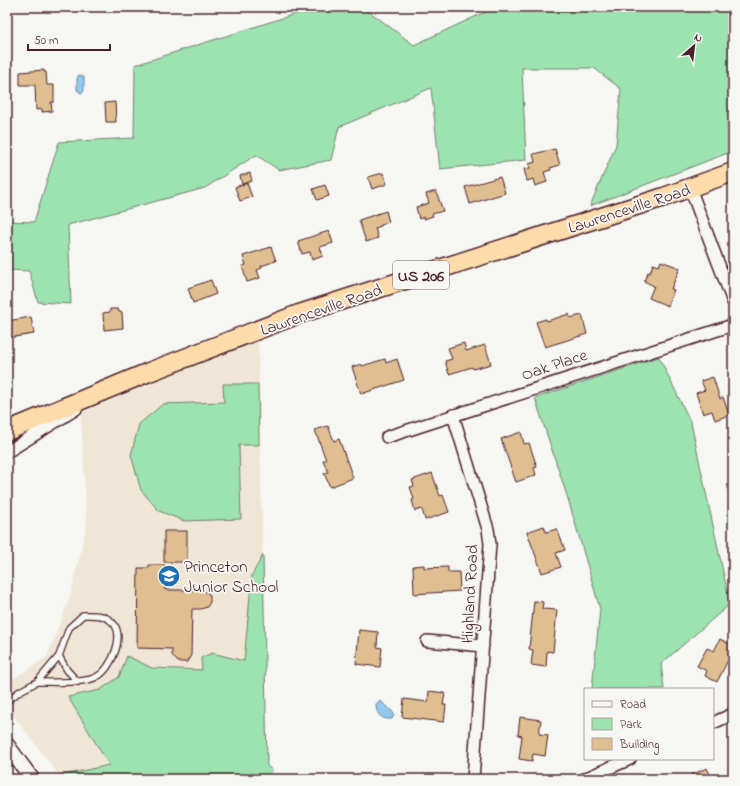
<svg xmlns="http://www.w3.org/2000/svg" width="740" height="786" viewBox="0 0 740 786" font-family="'Indie Flower',sans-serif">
  <rect width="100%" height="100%" fill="#f6f6f2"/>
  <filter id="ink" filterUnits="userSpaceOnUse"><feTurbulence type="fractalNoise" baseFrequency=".025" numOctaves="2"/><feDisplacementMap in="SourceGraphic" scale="8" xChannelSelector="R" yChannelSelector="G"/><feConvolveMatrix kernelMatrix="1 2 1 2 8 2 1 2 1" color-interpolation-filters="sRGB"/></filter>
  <g filter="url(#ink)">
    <!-- built -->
    <path fill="#efe6d5" d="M258 335 267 766 272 770 271 779H62L7 707V683L47 657 70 597 87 525 81 413Z"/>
    <!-- green -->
    <path fill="#9ce3b0" stroke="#73816e" d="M317 7H363L414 45 496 7H733V151L590 206 616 145 621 89 594 68H522L526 160 440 169 431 88 339 127 331 160 279 170 256 155 205 188 68 225 71 304 38 302 29 271 7 270V221L34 222 59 142 134 138 135 65Z
      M659 357 691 423 730 604 661 664 664 689H592L600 609 569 502 535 398Z
      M223 384H258L259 445H239L241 519 184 521 159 511 141 490 131 455 139 424 163 404 224 402Z
      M263 555 267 766 272 770 271 779H62L59 776 109 765 68 697 100 690 119 677 127 656 152 668 202 670 201 658 212 653 244 661 252 575Z"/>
    <!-- water -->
    <path fill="#91c9f0" stroke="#7585a1" d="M79 75 84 77V91L81 93 77 90V78Z
      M379 701 383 703C386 708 393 709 394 715L392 719C382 720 376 715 376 704Z"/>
    <!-- building -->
    <path fill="#dfbf91" stroke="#4a1f2b" d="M44 70V72H46L47 85H54V102H51L52 111 42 112V109L36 110 35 85H20V72Z
      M115 102 116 122H106L105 103Z
      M555 149 560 165 550 168 551 170 544 172 547 182 535 186 533 179 527 181 524 169 530 168 529 164 535 162 533 154Z
      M250 173 252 181 242 184 240 176Z
      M383 173 387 184 372 189 368 177Z
      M500 177 505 193 470 204 465 187Z
      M247 183 252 197 240 201 235 187Z
      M325 185 329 196 317 200 313 189Z
      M436 191 443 211 432 214 433 216 424 219V217L419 219 416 207 429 203 426 194Z
      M386 211 389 222 381 225V226L375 228 378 238 366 242 359 220Z
      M329 231 333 243 320 247 323 256 312 260 310 252 302 254 298 241Z
      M271 247 276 261 261 266 262 268 257 270 260 278 247 282 242 266 246 265 243 256Z
      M661 261 680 268 671 289 674 290 668 306 649 298 654 286 644 281 648 272 650 273 653 264 659 266Z
      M211 280 216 294 193 303 188 288Z
      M110 309H118L119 312H122L123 328 104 330 103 313 110 312Z
      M569 314 570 318 582 315 587 334 545 347 536 322 546 319 547 321Z
      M31 317 34 334 7 338V321Z
      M464 343 466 351 485 345 491 364 473 369 472 367 449 374 445 361 452 359 448 348Z
      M385 359 386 363 397 359 404 380 361 394 352 367 361 364 362 366Z
      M713 377 720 399 723 397 729 415 715 420 712 411 703 414 696 393 705 390 701 381Z
      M328 426 334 441 339 439 353 478 330 487 324 473 328 472 323 460H326L315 430Z
      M521 432 524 444 529 443 537 467 534 468 536 475 516 482 501 439Z
      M432 473 440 496 443 495 449 512 425 520 422 509 415 511 412 500 414 499 410 487 414 486 412 480Z
      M544 526 546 532 557 529 565 550 556 553 561 567 542 573 527 532Z
      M164 531H187V562H164Z
      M149 565H165V590H202L208 593 210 596V602L207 607 201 609H192L191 655 187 662H178L172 655V649L137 648 138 568H149Z
      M424 565V568L448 567V572H459L460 591 414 594 413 566Z
      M534 601 543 602 542 609 557 610 553 652 547 651 546 667 531 665 533 650 529 649Z
      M359 630 378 632 377 647 382 648 380 667 356 664Z
      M720 639 733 646V657L730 663 727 662 717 682 705 676 707 671 697 666 707 648 714 651Z
      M429 691 445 693 443 705H446L444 722 402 717 404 699 428 702Z
      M520 717 541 720 539 734 548 735 545 756 533 754 532 761 519 759 522 736 518 735Z
      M707 768 712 779H682Z"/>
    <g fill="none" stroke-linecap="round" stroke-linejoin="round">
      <!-- service casing -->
      <g stroke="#4a1f2b" stroke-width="8">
        <path id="service" d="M59 656 67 670 78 682
          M7 701 20 691 37 682 59 656 69 628 83 615C94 615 104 614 112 622 126 634 112 668 98 676 87 684 51 682 37 682"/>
      </g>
      <!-- minor casing -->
      <g stroke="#4a1f2b" stroke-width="14">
        <path id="minor" d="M690 188 733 302
          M453 415 488 529 490 544 473 779
          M387 437 733 325
          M7 452 76 409
          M427 641 483 646
          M713 723 733 714
          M584 779 630 759"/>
      </g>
      <!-- tertiary casing -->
      <g stroke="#4a1f2b" stroke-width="17">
        <path id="tertiary" d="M7 745 32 779"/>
      </g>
      <!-- trunk casing -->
      <g stroke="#4a1f2b" stroke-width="21">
        <path id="trunk" d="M7 431 149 372 299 314 664 197 733 172"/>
      </g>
      <!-- service -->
      <use href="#service" stroke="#f6f6f2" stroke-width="5.5"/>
      <!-- minor -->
      <use href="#minor" stroke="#f6f6f2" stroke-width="11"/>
      <!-- tertiary -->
      <use href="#tertiary" stroke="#f6f6f2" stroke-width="14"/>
      <!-- trunk -->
      <use href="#trunk" stroke="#fddcac" stroke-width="18"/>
    </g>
  </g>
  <!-- icons -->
  <defs>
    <g id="school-disc" transform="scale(1.15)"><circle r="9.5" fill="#1f6fb2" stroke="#f6f6f2"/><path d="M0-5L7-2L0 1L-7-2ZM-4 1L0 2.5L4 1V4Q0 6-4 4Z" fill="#fff"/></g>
  </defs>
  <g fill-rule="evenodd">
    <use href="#school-disc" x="169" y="576"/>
  </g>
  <g text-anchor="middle" stroke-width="3.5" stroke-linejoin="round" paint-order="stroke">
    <!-- shield labels -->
    <rect fill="#f6f6f2" stroke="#7e6067" stroke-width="1" x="393" y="261" width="56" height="28" rx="3"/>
    <g font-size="16" font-weight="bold" fill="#4a1f2b">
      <text x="421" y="281">US 206</text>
    </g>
    <!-- street labels -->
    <g font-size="17" fill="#4a1f2b" stroke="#f6f6f2">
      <text transform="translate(629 208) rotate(-18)" y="6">Lawrenceville Road</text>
      <text transform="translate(321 309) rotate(-19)" y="6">Lawrenceville Road</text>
      <text transform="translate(554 364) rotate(-18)" y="6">Oak Place</text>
      <text transform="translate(469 594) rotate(-87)" y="6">Highland Road</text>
    </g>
    <!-- poi labels -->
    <g font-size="17" fill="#4a1f2b" stroke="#f6f6f2" text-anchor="start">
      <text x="184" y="572">Princeton<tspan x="184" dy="20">Junior School</tspan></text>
    </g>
  </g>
  <!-- margin -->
  <rect width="740" height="786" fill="none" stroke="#f6f6f2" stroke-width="24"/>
  <rect x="12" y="12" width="716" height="762" fill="none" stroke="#4a1f2b" stroke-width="1.5" filter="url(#ink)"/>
  <!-- legend -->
  <rect x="584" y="688" width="130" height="72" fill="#f6f6f2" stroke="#b1a0a2"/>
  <rect x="592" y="701" width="20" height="6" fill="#f6f6f2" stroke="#b1a0a2"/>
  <text x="620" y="708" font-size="12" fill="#4a1f2b">Road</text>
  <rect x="592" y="718" width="20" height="12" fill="#9ce3b0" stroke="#b1a0a2"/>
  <text x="620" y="728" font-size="12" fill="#4a1f2b">Park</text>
  <rect x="592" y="738" width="20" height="12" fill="#dfbf91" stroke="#b1a0a2"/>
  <text x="620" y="748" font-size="12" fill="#4a1f2b">Building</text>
  <!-- north arrow -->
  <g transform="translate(694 46) rotate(28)" stroke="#f6f6f2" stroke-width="3" paint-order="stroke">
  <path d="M0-3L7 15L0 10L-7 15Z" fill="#4a1f2b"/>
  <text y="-6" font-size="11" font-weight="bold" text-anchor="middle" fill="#4a1f2b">N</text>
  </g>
  <!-- scale -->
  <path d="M28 44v6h82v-6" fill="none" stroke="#4a1f2b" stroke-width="2"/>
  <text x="34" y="44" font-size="12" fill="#4a1f2b" stroke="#f6f6f2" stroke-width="3" paint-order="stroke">50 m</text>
</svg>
